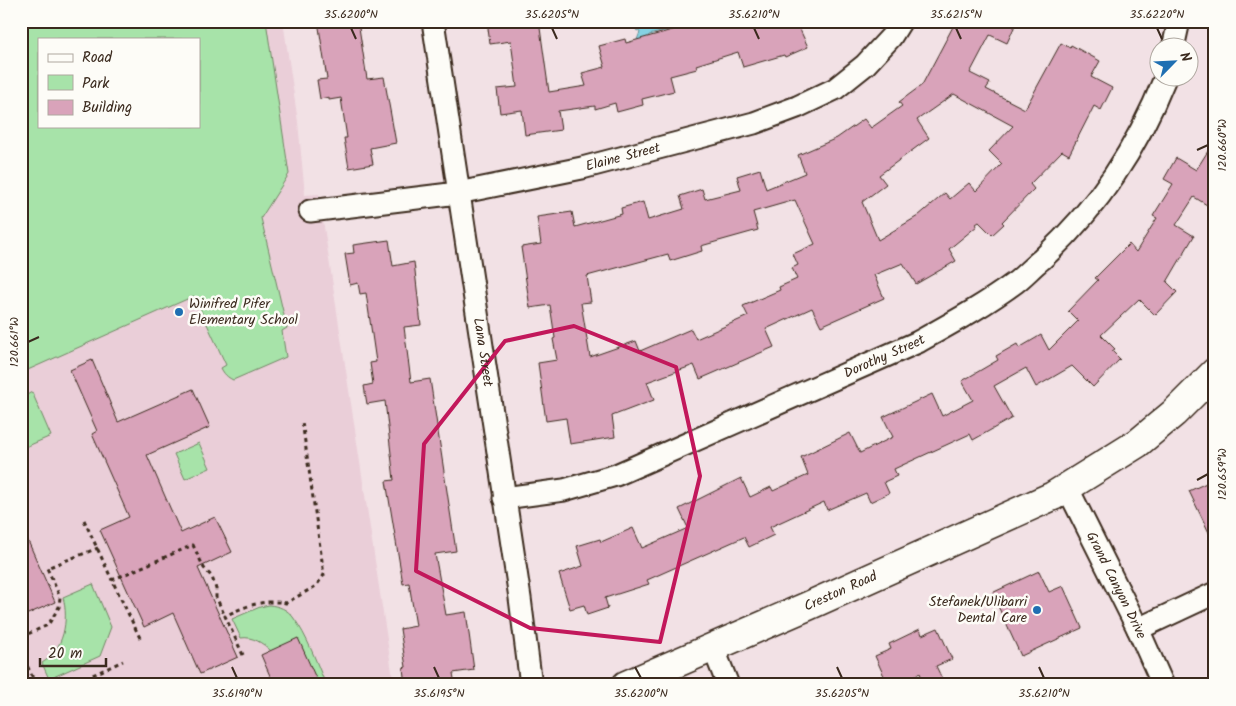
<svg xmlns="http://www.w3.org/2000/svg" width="1236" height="706" font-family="Kalam,sans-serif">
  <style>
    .built { fill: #eaced8; fill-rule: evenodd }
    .green { fill: #a7e3a9; stroke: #718664; fill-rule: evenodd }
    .water { fill: #85d2e3; stroke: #678f94 }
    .building { fill: #d9a3ba; stroke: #3b2a1e; fill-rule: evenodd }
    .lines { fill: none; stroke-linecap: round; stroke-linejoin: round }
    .minor-casing { stroke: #3b2a1e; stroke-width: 25 }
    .secondary-casing { stroke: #3b2a1e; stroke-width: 31 }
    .path { stroke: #3b2a1e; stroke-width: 3; stroke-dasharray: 4 4; stroke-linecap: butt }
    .minor { stroke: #fdfcf7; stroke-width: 21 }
    .secondary { stroke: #fdfcf7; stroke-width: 28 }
    .marked { fill: none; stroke: #c2185b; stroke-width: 4; stroke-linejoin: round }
    .ticks { fill: none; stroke: #3b2a1e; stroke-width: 2 }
    .poi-dot { fill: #1f6fb2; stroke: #fdfcf7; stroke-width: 2 }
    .labels { text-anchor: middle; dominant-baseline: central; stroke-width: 5; stroke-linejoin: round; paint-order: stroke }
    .street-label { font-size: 14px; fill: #3b2a1e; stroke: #fdfcf7 }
    .poi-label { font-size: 14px; fill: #3b2a1e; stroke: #fdfcf7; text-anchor: start }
    .neatline { fill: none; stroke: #3b2a1e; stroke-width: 2 }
    .ticks-label { font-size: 12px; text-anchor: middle; fill: #3b2a1e }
  </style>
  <rect width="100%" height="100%" fill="#f2e1e5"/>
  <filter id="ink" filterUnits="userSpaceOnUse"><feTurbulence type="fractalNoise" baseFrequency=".02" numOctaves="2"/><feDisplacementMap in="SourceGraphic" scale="10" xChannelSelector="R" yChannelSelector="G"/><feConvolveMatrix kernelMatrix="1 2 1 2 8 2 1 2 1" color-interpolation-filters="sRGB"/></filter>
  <g filter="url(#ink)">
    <path class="built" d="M21 21H283L298 122 305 195 319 194 394 685H21ZM39 39H199V126H39Z"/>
    <path class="green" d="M21 21H266L289 174 261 218 287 328 282 331 286 357 233 380C227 377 224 374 221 368L226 365 194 296 21 373ZM39 39H199V126H39Z
      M32 392 51 436 21 449V393L23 397Z
      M199 443 210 468 185 479 174 454Z
      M93 584 111 627 100 656 49 679 42 663C64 650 69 620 63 597Z
      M269 605C279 606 287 609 293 617 307 635 317 664 326 685H319L271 651C263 643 252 636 241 638L232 619 260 607Z"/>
    <path class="water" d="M640 21H669L672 29 649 35 645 44 637 40 640 32 636 30Z"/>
    <path class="building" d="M318 21H358L367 79 384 77 396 143 370 148 373 164 349 168 344 138H347L341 98 329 100V97L320 99 317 80 327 79Z
      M487 21H539L549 92 586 86 582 73 605 67 599 46 625 39 626 43 704 21H796L808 47 785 57 784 55 743 67 738 52 696 65 697 69 670 76 674 91 642 99 643 105 617 112 615 103 595 109V106L558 111 561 130 525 135 522 110 500 113 497 89 517 87 511 41 490 44Z
      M956 21H1017L1007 43 990 35 970 73 990 83 986 89 1025 109 1061 43 1070 48 1071 45 1100 61 1091 77 1112 88 1101 110 1094 106 1069 155 1062 151 1030 184 1034 189 1002 222 1004 224 992 235 979 222 976 224 977 226 949 249 956 261 916 284 903 263 874 275 884 298 821 326 812 308 766 329 774 347 700 379 694 365 647 382 654 400 612 416 615 437 570 444 566 418 546 421 538 363 557 360 553 339 555 338 550 305 530 308 521 247 541 244 537 217 572 212 575 227 622 214 621 208 643 202 648 220 684 209 680 196 702 189 705 199 741 190 737 176 760 169 766 189 805 173 798 155 837 138 864 119 871 128 902 106 899 102 922 85ZM954 94 1013 126 989 151 1002 164 976 191 969 183 950 199 945 193 918 216 878 240 862 202 886 184 879 175 929 138 917 120ZM795 200 815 244 793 254 798 265 792 268 797 279 779 287 780 290 743 306 748 316 696 339 691 329 640 351 636 341 590 357 581 303 591 302 587 276 668 254 670 261 702 251 701 246 758 230 753 212Z
      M1215 140V210L1194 197 1176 225 1194 236 1167 282 1177 292 1155 315 1139 299 1101 335 1115 349 1112 351 1120 359 1093 387 1072 366 1036 387 1026 368 994 386 1012 418 973 440 970 434 894 469 897 476 884 482 889 493 870 502 866 493 827 510 824 502 770 527 774 535 749 547 744 537 647 580 649 584 605 598 608 608 587 615 584 605 570 609 559 574 583 566 577 546 600 539 601 542 633 528 642 548 688 528 679 509 741 478 750 497 771 487 773 491 808 475 801 457 850 433 860 453 893 437 883 417 932 394 942 416 973 400 962 381 998 360 996 356 1017 344 1019 348 1041 335 1049 350 1078 321 1068 311 1098 280 1095 278 1129 244 1136 252 1157 218 1153 216 1173 184 1164 179 1176 158 1196 170Z
      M389 240 393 266 414 262 421 325 404 327 411 382 430 379 456 551 435 554 446 615 466 612 474 670 453 673 455 685H405L403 668 406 667 400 629 416 626 409 583 403 584 386 481 394 480 385 401 367 404 364 386 373 384 370 363 376 362 366 293 360 294 358 283 350 285 345 254 354 253 353 245Z
      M92 360 118 422 193 389 210 427 147 455 181 533 215 517 232 552 198 568 238 657 200 674 173 613 144 627 100 530 129 517 92 434 97 431 70 370Z
      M1215 479V545L1189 491Z
      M21 525 55 602 21 617Z
      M1039 571 1049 592 1063 586 1082 628 1021 656 992 593Z
      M938 628 952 659 936 666 945 685H925L920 673 896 685H888L875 656 891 649 889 644 920 629 922 635Z
      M298 638 319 685H274L261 655Z"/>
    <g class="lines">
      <g class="minor-casing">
        <g id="minor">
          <path id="s1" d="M433 21 520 598 531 685"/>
          <path d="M1173 48 1179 21"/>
          <path id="s2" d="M310 211 458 193 582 168 754 123 797 107 835 89 865 65 891 37 901 21"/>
          <path id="s3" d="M1067 487 1138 629 1163 685"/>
          <path id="s4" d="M504 498 564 490 616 475 918 342C952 323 985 305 1016 282 1025 275 1033 266 1042 259 1099 206 1136 150 1165 78"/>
          <path d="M1138 629 1215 593"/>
          <path d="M713 647 728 685"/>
        </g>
      </g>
      <g class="secondary-casing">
        <g id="secondary">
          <path id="s5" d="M626 685 808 606 1053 496 1138 443 1174 413 1215 372"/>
        </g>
      </g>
      <path class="path" d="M84 520 112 580
        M21 637 48 625 59 607 60 597 47 568 98 548
        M140 638 112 580 193 545 204 568 212 577 216 589V597L225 616
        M21 652 36 685
        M243 655 225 616C245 606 264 599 286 603L316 586 324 575 302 421
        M71 685 123 661"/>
      <use href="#minor" class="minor"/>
      <use href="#secondary" class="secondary"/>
    </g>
  </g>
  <path class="marked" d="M574 326 676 367 700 476 660 642 530 628 416 571 424 444 505 341Z"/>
  <path class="ticks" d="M351 28 356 39M552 28 557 39M754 28 759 39M956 28 961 39M1157 28 1162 39M1197 150 1208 145M28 342 39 337M1197 480 1208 474M232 667 237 678M434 667 439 678M635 667 641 678M837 667 842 678M1039 667 1044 678"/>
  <g class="poi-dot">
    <circle cx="179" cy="312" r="5"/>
    <circle cx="1037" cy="610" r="5"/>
  </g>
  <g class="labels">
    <g class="street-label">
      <text stroke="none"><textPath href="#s2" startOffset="318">Elaine Street</textPath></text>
      <text stroke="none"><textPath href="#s1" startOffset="335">Lana Street</textPath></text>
      <text stroke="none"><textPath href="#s4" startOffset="408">Dorothy Street</textPath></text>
      <text stroke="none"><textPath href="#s3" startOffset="110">Grand Canyon Drive</textPath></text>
      <text stroke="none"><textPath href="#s5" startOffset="234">Creston Road</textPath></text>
    </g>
    <g class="poi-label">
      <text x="189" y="304">Winifred Pifer<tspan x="189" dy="16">Elementary School</tspan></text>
      <text x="1027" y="602" text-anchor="end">Stefanek/Ulibarri<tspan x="1027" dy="16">Dental Care</tspan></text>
    </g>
  </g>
  <rect width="1236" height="706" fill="none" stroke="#fdfcf7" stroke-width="55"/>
  <rect x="38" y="38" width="162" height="90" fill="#fdfcf7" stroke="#afa8a0"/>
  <rect x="48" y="54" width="25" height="8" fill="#fdfcf7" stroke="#afa8a0"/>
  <text x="82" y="62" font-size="15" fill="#3b2a1e">Road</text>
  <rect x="48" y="75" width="25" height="15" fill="#a7e3a9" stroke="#afa8a0"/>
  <text x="82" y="88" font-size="15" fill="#3b2a1e">Park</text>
  <rect x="48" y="100" width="25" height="15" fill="#d9a3ba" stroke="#afa8a0"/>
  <text x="82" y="112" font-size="15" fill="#3b2a1e">Building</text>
  <g transform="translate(1174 62) rotate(66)"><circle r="24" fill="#fdfcf7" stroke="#afa8a0"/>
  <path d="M0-4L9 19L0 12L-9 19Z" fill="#1f6fb2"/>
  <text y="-8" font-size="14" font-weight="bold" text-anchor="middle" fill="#3b2a1e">N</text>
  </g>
  <path d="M40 658v8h66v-8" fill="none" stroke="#3b2a1e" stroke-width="2.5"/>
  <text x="48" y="658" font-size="15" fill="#3b2a1e" stroke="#fdfcf7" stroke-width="4" paint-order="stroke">20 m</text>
  <rect x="28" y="28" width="1180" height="650" class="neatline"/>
  <g class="ticks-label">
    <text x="351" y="18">35.6200°N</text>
    <text x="552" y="18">35.6205°N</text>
    <text x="754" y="18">35.6210°N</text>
    <text x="956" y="18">35.6215°N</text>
    <text x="1157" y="18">35.6220°N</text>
    <text transform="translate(1222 145) rotate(-90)" y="4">120.660°W</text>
    <text transform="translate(14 342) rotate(-90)" y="4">120.661°W</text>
    <text transform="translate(1222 474) rotate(-90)" y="4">120.659°W</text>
    <text x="237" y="697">35.6190°N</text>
    <text x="439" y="697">35.6195°N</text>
    <text x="641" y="697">35.6200°N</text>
    <text x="842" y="697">35.6205°N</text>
    <text x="1044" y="697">35.6210°N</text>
  </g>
</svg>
